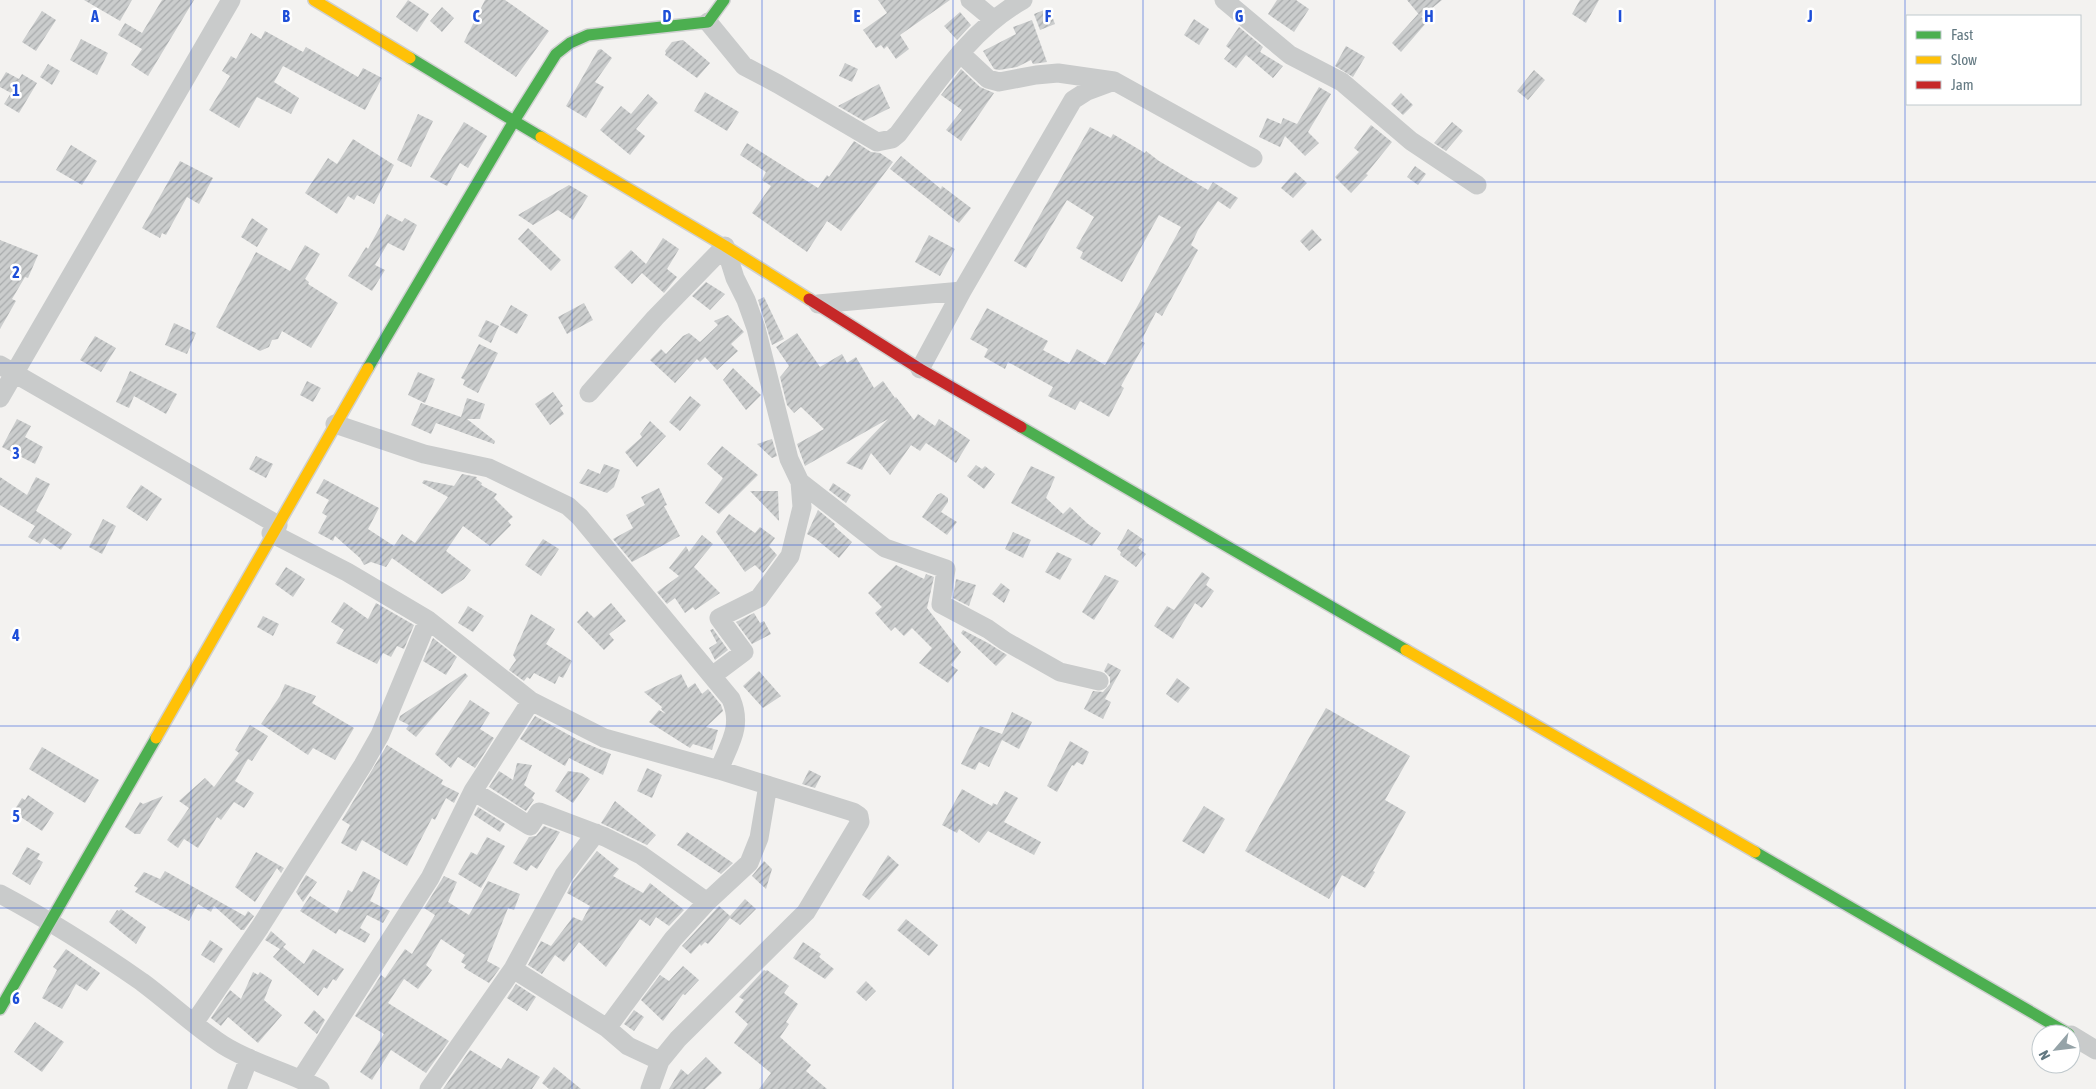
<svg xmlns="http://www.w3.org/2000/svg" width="2096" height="1089" font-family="'Asap Condensed',sans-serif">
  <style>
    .building { fill: url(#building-hatch) }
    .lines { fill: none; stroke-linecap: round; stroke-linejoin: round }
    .fast-casing { stroke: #cfd0d0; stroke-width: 14 }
    .slow-casing { stroke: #cfd0d0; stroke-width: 14 }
    .jam-casing { stroke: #cfd0d0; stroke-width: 14 }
    .street { stroke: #c9cbcb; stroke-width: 19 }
    .fast { stroke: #4caf50; stroke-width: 11 }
    .slow { stroke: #ffc107; stroke-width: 11 }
    .jam { stroke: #c62828; stroke-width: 11 }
    .grid { fill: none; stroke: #1d4ed8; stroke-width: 1; stroke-opacity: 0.55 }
    .grid-label { font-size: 16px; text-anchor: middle; font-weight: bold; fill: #1d4ed8; stroke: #fff; stroke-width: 5; stroke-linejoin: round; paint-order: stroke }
  </style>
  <defs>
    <pattern id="building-hatch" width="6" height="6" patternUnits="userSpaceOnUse" patternTransform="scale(1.25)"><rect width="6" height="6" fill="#cbcdcd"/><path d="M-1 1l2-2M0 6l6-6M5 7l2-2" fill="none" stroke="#a8abac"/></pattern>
  </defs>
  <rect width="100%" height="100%" fill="#f3f2f0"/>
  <path class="building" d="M84 0H132L120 21Z
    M162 0H194L148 76 131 65 142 49 118 35 125 23 142 33Z
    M408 0 429 14 417 32 396 17Z
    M485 0H505L549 31 516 77 464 42Z
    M878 0H950L900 35 909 49 896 59 887 46 884 49 881 45 876 48 863 30 887 13Z
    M1277 0H1296L1309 9 1294 32 1268 14Z
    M1407 0H1442L1421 17Z
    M1580 0H1599L1586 23 1572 14Z
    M442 7 454 18 442 32 430 21Z
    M1049 8 1055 24 1040 30 1034 14Z
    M42 11 56 20 36 51 22 42Z
    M960 12 971 25 957 40 944 26Z
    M1418 14 1427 22 1401 52 1392 43Z
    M1194 19 1209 29 1199 45 1184 35Z
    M1032 20 1047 62 1033 64 1031 60 1017 67 999 70 994 69 983 51 1016 34 1013 27Z
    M1239 27 1263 47 1260 52 1283 66 1273 78 1246 55 1236 68 1224 59 1231 50 1226 46Z
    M265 31 303 52 306 47 358 77 363 68 382 78 365 110 283 66 274 82 299 98 291 114 257 97 239 128 209 110 230 76 222 71 231 56 236 59 251 33 261 39Z
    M81 39 108 53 97 75 70 60Z
    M683 40 710 63 697 78 665 55 666 53 665 51 672 42Z
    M1346 46 1365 57 1353 77 1335 66Z
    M601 49 612 58 595 82 604 87 586 118 566 106 598 50Z
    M845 63 858 69 852 82 839 76Z
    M48 64 60 71 52 85 40 77Z
    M961 69 980 87 994 93 961 141 946 130 962 110 941 95Z
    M1534 70 1545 80 1528 100 1517 91Z
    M6 72 19 79 22 74 37 83 19 113 4 104 11 93 0 87V82Z
    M879 84 890 108 864 121 838 106Z
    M1319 87 1331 94 1308 132 1319 143 1305 156 1285 136 1280 147 1259 137 1267 118 1281 124 1283 118 1297 124Z
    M705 92 739 112 727 131 694 111Z
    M1401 93 1413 105 1403 115 1391 104Z
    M648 94 658 103 636 129 645 136 630 155 600 130 621 106 631 114Z
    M418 114 433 121 411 167 397 160Z
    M464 122 487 136 468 168 460 163 447 186 430 177Z
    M1452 122 1463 131 1446 151 1434 143Z
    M1371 125 1392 142 1366 174 1368 175 1351 193 1335 177 1359 152 1354 148Z
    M1090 127 1111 138 1113 134 1145 153 1146 151 1159 161 1208 190 1213 182 1238 198 1230 209 1218 201 1198 230 1191 245 1198 250 1162 316 1156 312 1141 341 1145 343 1121 386 1124 388 1109 417 1080 401 1075 410 1048 396 1053 387 1008 362 1005 369 984 357 988 349 970 339 987 308 1048 341 1043 350 1069 364 1077 349 1105 365 1181 227 1159 215 1122 282 1080 258 1083 252 1076 248 1094 217 1067 200 1026 268 1014 261Z
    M353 139 394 165 374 204 357 195 354 200 348 196 337 214 305 193 328 158 337 164Z
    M854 141 871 152 880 153 893 162 841 231 827 221 807 252 752 213 771 186 762 180 766 172 740 155 747 143 818 188 827 175 829 177Z
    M71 145 97 161 82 185 56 170Z
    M901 156 941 189 942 186 971 208 959 223 890 169Z
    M180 161 213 178 199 204 187 197 166 235 162 233 160 238 142 228Z
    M1415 166 1426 174 1418 185 1407 177Z
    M1295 172 1307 183 1293 198 1281 188Z
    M569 185 588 196 573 220 558 210 533 225 518 215Z
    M387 214 402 222 405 218 417 225 404 251 388 243 375 265 385 270 372 291 348 276 366 247 368 249Z
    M252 218 268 229 257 247 241 237Z
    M528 228 561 260 551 271 518 239Z
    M1312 229 1322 240 1309 251 1300 241Z
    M929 235 955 249 940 276 915 262Z
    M663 238 679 249 667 269 677 277 664 293 642 273 632 284 614 267 631 250 646 264Z
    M0 240 38 255 28 278 25 277 12 299 16 301 0 329Z
    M305 245 320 254 305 279 309 282 308 284 338 303 311 348 282 331 278 339 272 340 269 347 260 351 216 327 256 252 290 271Z
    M706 282 725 294 710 310 692 296Z
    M764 297 784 339 772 345 758 300Z
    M584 303 593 320 567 334 558 317Z
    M511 305 528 315 517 334 500 325Z
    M728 315 744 332 731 344 738 351 717 370 705 357 700 362 697 359 675 383 650 360 661 349 666 354 683 336 689 333 700 342 718 325 714 321Z
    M486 320 499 326 491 343 478 336Z
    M174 323 196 333 187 354 165 345Z
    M797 333 820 367 842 354 847 363 856 357 874 388 883 381 895 398 896 397 914 420 918 414 935 426 939 419 970 440 956 463 926 443 920 451 911 445 890 475 871 453 862 470 846 463 888 419 805 466 797 444 824 429 801 407 794 413 787 405 780 377 789 366 776 347Z
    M95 336 116 348 101 372 80 360Z
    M479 344 498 353 478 393 463 385 465 380 461 378Z
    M733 368 761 395 746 410 723 380Z
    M130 371 177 394 166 414 134 396 129 408 116 402Z
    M418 372 435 379 425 403 408 395Z
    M307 381 321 388 313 402 300 395Z
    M553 392 563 406 560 408 564 414 550 425 535 404Z
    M690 396 701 405 680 431 669 422Z
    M467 398 485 404 480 419H467L495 441 494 444 436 423 431 434 411 425 421 403 461 417Z
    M17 419 31 426 25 437 43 447 35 464 2 447Z
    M650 421 666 436 637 467 625 452 642 437 640 434Z
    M772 439 777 456 772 458 757 444Z
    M722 446 758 475 719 514 705 503 723 478 707 464Z
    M256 456 273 464 266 478 249 469Z
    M604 464 620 470 614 487 607 493 579 483 588 469 600 474Z
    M976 465 982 469 985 466 995 474 984 489 967 476Z
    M1031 466 1055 477 1046 498 1063 514 1070 507 1088 524 1101 533 1092 546 1011 503Z
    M462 474 477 477 476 479 482 483 481 485 497 494 494 498 513 517 508 521 511 525 490 546 463 526 446 551 471 570 464 579 442 594 392 558 386 567 371 562 364 565 360 558 335 536 333 541 318 533 327 516 322 513 329 500 316 493 324 479 379 508 368 529 394 546 402 534 415 543 448 497 422 483 424 480 454 486Z
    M0 477 27 495 36 477 50 484 36 511 72 534 61 550 44 538 40 544 28 537 35 526 0 505Z
    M833 483 851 495 846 503 829 490Z
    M141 485 162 499 147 521 126 507Z
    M659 488 667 505 664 506 680 536 632 562 613 539 633 528 626 515 645 505 641 497Z
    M750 491H778L779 521Z
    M941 493 948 498V502L941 512 957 522 947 535 922 517 937 495Z
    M818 510 835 524 834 526 852 542 839 558 816 539 807 534Z
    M729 514 755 533 760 527 775 538 769 546 777 555 763 573 755 565 745 572 716 532Z
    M103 519 116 526 102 554 89 547Z
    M1128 529 1144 540 1138 548 1146 554 1136 567 1120 555 1121 552 1117 549Z
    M1013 532 1031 540 1023 558 1005 549Z
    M702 535 713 544 694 567 720 593 695 610 693 607 685 613 675 598 667 604 657 592 679 576 669 568 686 546 689 552Z
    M543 539 559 549 541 576 525 565Z
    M1057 552 1072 559 1060 580 1045 572Z
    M896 565 924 579 926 574 934 577 927 608 961 652 951 665 958 670 948 683 919 663 932 648 912 628 904 636 895 627 891 631 875 613 882 607 868 593Z
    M286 567 305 579 293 597 275 584Z
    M1202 572 1210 578 1206 585 1214 591 1202 608 1195 603 1173 639 1154 626 1167 606 1174 610Z
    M1105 575 1119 581 1094 620 1082 612Z
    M956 579 976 585 969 606 953 598Z
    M1001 583 1010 590 1004 603 992 594Z
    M344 602 368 619 376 603 414 625 404 649 397 646 391 657 383 653 377 664 336 643 344 630 331 622Z
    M611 603 626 621 609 634 614 640 604 650 577 622 587 611 594 618Z
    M468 606 484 616 473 632 458 623Z
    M754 613 760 623 764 621 771 634 752 644 736 622Z
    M531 614 555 629 546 644 572 661 563 678 559 676 555 684 534 673 530 679 527 677 524 681 509 670 516 660 513 655Z
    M263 616 279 624 273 636 257 627Z
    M713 629 728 650 715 660 709 648 717 643 710 630Z
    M963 630 988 643 1007 655 996 666 961 633Z
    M433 638 457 657 446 675 423 661Z
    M1108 663 1121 670 1105 699 1111 702 1103 719 1084 709 1093 691 1103 692 1110 684V677L1104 671Z
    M759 671 781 696 763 708 743 686Z
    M465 673 468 676 416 737 406 729 409 725 399 720 400 716Z
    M681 674 688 688 695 683 702 694 708 689 721 705 723 711 706 727 718 730 712 750 693 744 690 748 649 722 659 710 666 714 661 709 662 707 644 692Z
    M1177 678 1190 688 1178 703 1166 694Z
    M285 684 316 696 312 703 354 728 335 760 313 748 308 755 261 724 280 696Z
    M470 700 490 713 480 729 494 738 475 768 458 757 451 768 435 754Z
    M1326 708 1410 756 1385 800 1406 812 1373 871 1375 872 1365 888 1342 875 1329 899 1245 851Z
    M1012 712 1032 722 1019 749 1002 740 989 767 979 762 975 770 961 764 980 726 1002 734Z
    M535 716 578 740 611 754 603 775 569 758 565 766 520 739Z
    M250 725 268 736 252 761 248 759 235 781 254 793 244 808 234 802 221 820 217 817 198 848 184 839 178 848 167 840 189 808 179 801 205 778 214 787 239 753 235 750Z
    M1070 741 1089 752 1083 765 1077 762 1074 766 1072 765 1057 792 1047 786Z
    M387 745 443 780 441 784 459 793 454 803 446 798 435 820 432 818 407 866 362 840 356 851 341 843 350 825 342 820Z
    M42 747 99 780 85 803 29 769Z
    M517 763 532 765 524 785 535 793 532 798 534 800 526 811 489 787 499 771 513 780Z
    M647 768 662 775 652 798 637 791Z
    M809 770 821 776 815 788 802 784Z
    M568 771 582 773 590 779 573 803 555 791Z
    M962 789 992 806 993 803 997 805 1005 791 1018 798 1004 822 1041 842 1034 855 988 831 979 843 959 829 957 833 942 825Z
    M28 795 54 813 42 831 13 812 22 798 25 800Z
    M163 796 140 834H135L125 827 140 802 143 804Z
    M615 801 656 835 647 845 601 823Z
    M1204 806 1225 819 1204 854 1182 841Z
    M478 807 505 824 500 832 474 815Z
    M544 826 560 832 537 869 531 865 527 871 513 863 529 837 536 836Z
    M687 832 733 863 721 874 677 845Z
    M487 837 505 846 481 888 458 874 471 852 477 855Z
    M27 847 40 854 37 859 43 862 30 885 12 874Z
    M597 851 619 869 613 876 643 893 650 883 684 910 669 926 656 917 650 926 640 919 606 967 579 942 564 962 555 955 542 974 528 965 541 941 551 946 573 917 582 921 590 906 567 893 573 881Z
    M256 852 284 868 281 873 277 868 255 902 235 887Z
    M888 855 899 865 869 900 862 895Z
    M764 861 772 869 766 889 752 876Z
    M165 871 245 916 248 911 254 916 244 930H241L214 906 211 912 198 904 189 921 135 892 138 888 134 886 144 872 160 879Z
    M363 871 380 880 370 901 390 911 383 923 367 915 360 928 370 934 365 943 339 929 336 934 300 911 310 896 337 913 348 890 352 892Z
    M306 875 317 882 303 902 296 892Z
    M444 876 457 882 448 902 469 915 488 881 520 894 514 910 508 908 487 961 500 968 489 983 464 968 466 965 461 962 465 955 441 939 426 965 432 970 418 989 404 979 388 1003 449 1041 426 1073 391 1050 372 1080 360 1072 384 1034 355 1016 381 975 385 978 405 949 412 954 435 915 424 908Z
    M745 899 756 909 740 925 730 918 708 944 705 942 701 946 700 944 691 954 682 946 719 906 730 916Z
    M121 909 146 927 136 944 109 922 117 910 119 911Z
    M906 919 938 945 929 956 897 930Z
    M271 931 286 944 283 947 304 964 313 949 344 969 336 981 333 979 327 989 324 987 318 996 273 957 280 949 265 940Z
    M210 940 223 949 214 963 201 955Z
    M803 942 821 954 819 957 834 969 825 979 793 958Z
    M66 949 100 973 87 991 76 984 62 1009 42 998 57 970 53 967Z
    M683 966 699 980 685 995 683 994 663 1021 641 1000 660 975 669 981Z
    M764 970 766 971 767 970 789 986 784 993 798 1004 786 1022 789 1024 780 1037 811 1065 806 1071 827 1089H759L771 1073 734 1043 748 1024 735 1012 744 1000 739 997Z
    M253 972 258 975 260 972 272 980 264 1000 282 1015 258 1043 228 1017 221 1026 211 1018 230 990 241 999Z
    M866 981 876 991 866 1001 856 992Z
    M516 984 536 997 527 1011 507 998Z
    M314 1010 325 1020 317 1034 304 1023Z
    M634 1010 644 1017 634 1031 624 1024Z
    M35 1022 64 1042 42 1072 14 1052Z
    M470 1050 501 1069 508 1058 540 1077 532 1089H443Z
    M706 1057 722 1073 705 1089H669L681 1069 688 1075Z
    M554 1067 581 1089H549L542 1083Z"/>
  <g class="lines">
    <g class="fast-casing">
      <path id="fast" d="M541 137 514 121 556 54 570 43 588 35 708 22 724 0
        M368 368 514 121 410 58
        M1021 427 1406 650
        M1755 852 2069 1034
        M0 1009 156 738"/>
    </g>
    <g class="slow-casing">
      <path id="slow" d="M314 0 410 58
        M541 137 725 246 809 299
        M1406 650 1755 852
        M156 738 368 368"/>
    </g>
    <g class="jam-casing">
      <path id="jam" d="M809 299 920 369 1021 427"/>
    </g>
    <path class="street" d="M970 0 993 19
      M1224 0 1290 55 1342 82 1411 141 1477 185
      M708 22 744 66 778 84 877 142 892 139 898 134C935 86 969 30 1023 0
      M960 53 988 79 999 82 1036 75 1058 73 1114 81 1253 158
      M818 304 962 291
      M0 365 278 525
      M920 369 962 291 1073 100 1087 91 1114 81
      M589 393 655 318 725 246 735 278 746 300 756 328 789 459 800 482 802 507 790 556 759 598 719 618 744 652 712 676
      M0 398 231 0
      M335 424 424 454 489 468 568 506 580 517 731 699C743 727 729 744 719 770
      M800 482 885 548 946 569 941 604 988 629 1005 641 1060 672 1099 681
      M271 533 347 572 428 620 531 701 604 738 719 770 853 812 859 816 860 822 806 912 678 1039 660 1061 650 1089
      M473 791 530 826 539 812 605 837 641 855 707 902
      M0 894C49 920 96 950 142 982 169 1002 194 1026 223 1045 253 1064 289 1072 320 1089
      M513 969 607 1028 628 1046 660 1061
      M194 1023 260 927 363 765 380 735 428 620
      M607 1028 673 939 707 902 749 863 759 838 768 785
      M2071 1035 2096 1050
      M301 1079 430 878 473 791 531 701
      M237 1089 249 1058
      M429 1089 513 969 564 875 596 833"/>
    <use href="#fast" class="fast"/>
    <use href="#slow" class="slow"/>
    <use href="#jam" class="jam"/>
  </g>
  <path class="grid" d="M191 0V1089M381 0V1089M572 0V1089M762 0V1089M953 0V1089M1143 0V1089M1334 0V1089M1524 0V1089M1715 0V1089M1905 0V1089M0 182H2096M0 363H2096M0 545H2096M0 726H2096M0 908H2096"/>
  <g class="grid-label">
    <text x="95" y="22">A</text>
    <text x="286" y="22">B</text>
    <text x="476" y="22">C</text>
    <text x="667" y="22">D</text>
    <text x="857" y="22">E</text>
    <text x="1048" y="22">F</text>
    <text x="1239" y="22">G</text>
    <text x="1429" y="22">H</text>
    <text x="1620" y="22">I</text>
    <text x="1810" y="22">J</text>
    <text x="16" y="96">1</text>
    <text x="16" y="278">2</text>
    <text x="16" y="459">3</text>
    <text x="16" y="641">4</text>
    <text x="16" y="822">5</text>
    <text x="16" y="1004">6</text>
  </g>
  <rect x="1906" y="15" width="175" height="90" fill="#ffffff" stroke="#c0c9cd"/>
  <rect x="1916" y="31" width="25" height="8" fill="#4caf50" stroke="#c0c9cd"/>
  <text x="1951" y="40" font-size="15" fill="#627881">Fast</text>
  <rect x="1916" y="56" width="25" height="8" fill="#ffc107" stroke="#c0c9cd"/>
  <text x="1951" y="65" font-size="15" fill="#627881">Slow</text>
  <rect x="1916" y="81" width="25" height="8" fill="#c62828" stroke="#c0c9cd"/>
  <text x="1951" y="90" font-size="15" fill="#627881">Jam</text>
  <g transform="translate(2056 1049) rotate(242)"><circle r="24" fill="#ffffff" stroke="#c0c9cd"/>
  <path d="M0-4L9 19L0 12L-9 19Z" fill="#95a3a8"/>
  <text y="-8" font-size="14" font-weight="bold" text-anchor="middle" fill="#627881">N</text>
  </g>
</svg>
